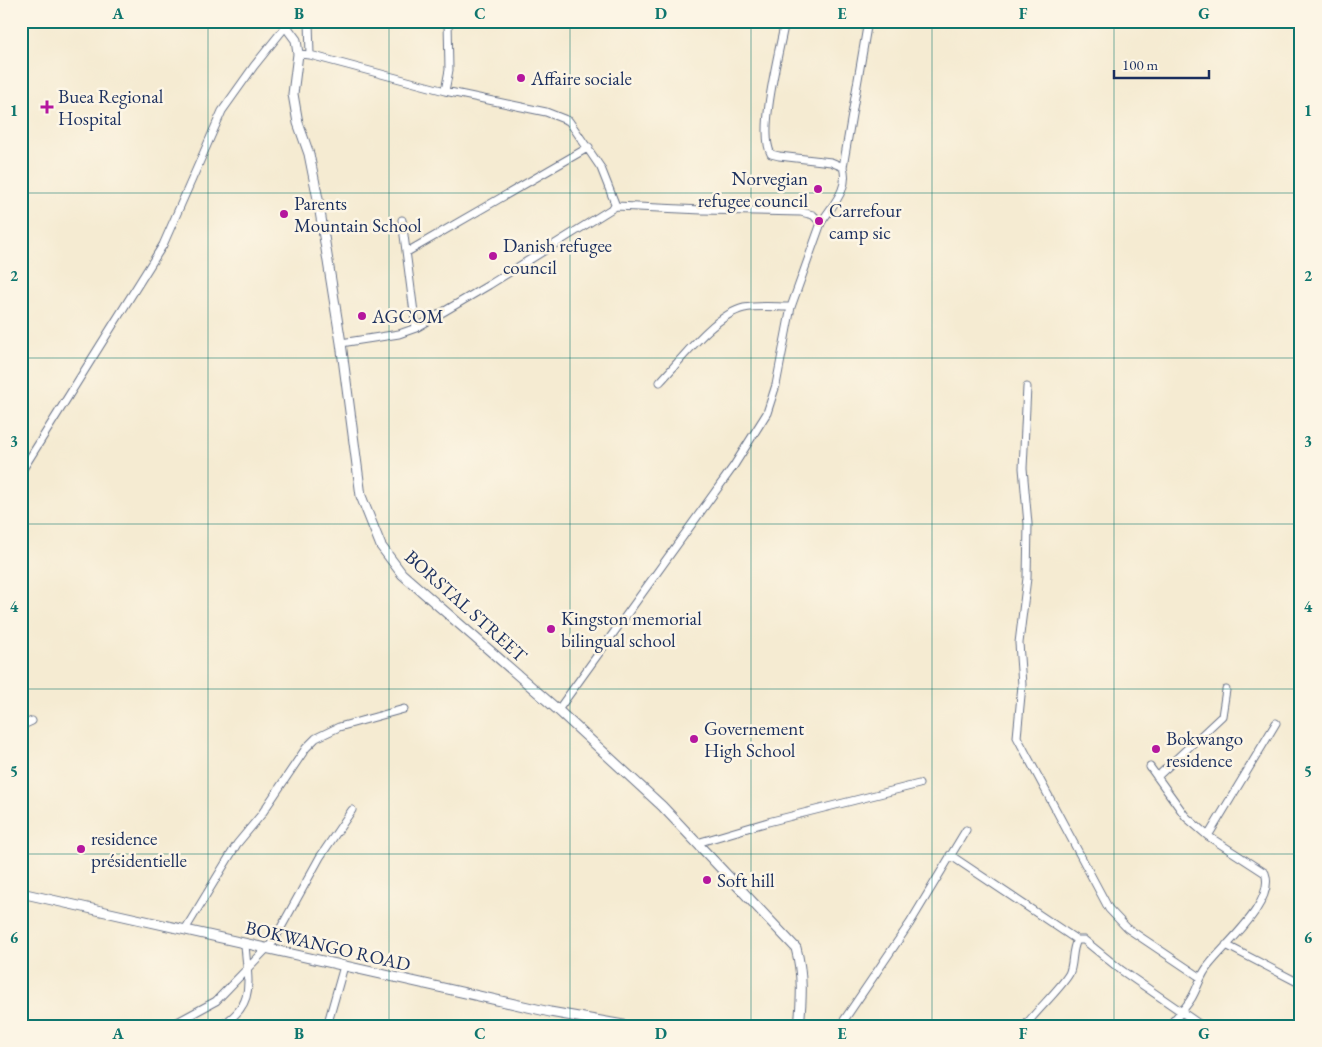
<svg xmlns="http://www.w3.org/2000/svg" width="1322" height="1047" font-family="'EB Garamond',serif">
  <style>
    .lines { fill: none; stroke-linecap: round; stroke-linejoin: round }
    .minor-casing { stroke: #677187; stroke-width: 9 }
    .tertiary-casing { stroke: #677187; stroke-width: 11 }
    .minor { stroke: #fff; stroke-width: 7 }
    .tertiary { stroke: #fff; stroke-width: 9 }
    .grid { fill: none; stroke: #0f766e; stroke-width: 1; stroke-opacity: 0.55 }
    .poi-dot { fill: #b5179e; stroke: #fcf5e5; stroke-width: 2 }
    .labels { text-anchor: middle; dominant-baseline: central; stroke-width: 5; stroke-linejoin: round; paint-order: stroke }
    .poi-label { font-size: 19px; fill: #1b2f5e; stroke: #fcf5e5; text-anchor: start }
    .street-label { font-size: 19px; fill: #1b2f5e; stroke: #fcf5e5 }
    .neatline { fill: none; stroke: #0f766e; stroke-width: 2 }
    .grid-label { font-size: 16px; text-anchor: middle; font-weight: bold; fill: #0f766e }
  </style>
  <rect width="100%" height="100%" fill="#fcf5e5"/>
  <filter id="ink" filterUnits="userSpaceOnUse"><feTurbulence type="fractalNoise" baseFrequency=".02" numOctaves="2"/><feDisplacementMap in="SourceGraphic" scale="10" xChannelSelector="R" yChannelSelector="G"/><feConvolveMatrix kernelMatrix="1 2 1 2 8 2 1 2 1" color-interpolation-filters="sRGB"/></filter>
  <filter id="wash" filterUnits="userSpaceOnUse"><feTurbulence type="fractalNoise" baseFrequency=".0096" numOctaves="4" result="noise"/><feDisplacementMap in="SourceGraphic" scale="20" xChannelSelector="R" yChannelSelector="G"/><feGaussianBlur stdDeviation="1.12" result="paint"/><feColorMatrix in="noise" values="0 0 0 0 0 0 0 0 0 0 0 0 0 0 0 0 0 1.4 0 .05"/><feComposite in="paint" operator="in"/></filter>
  <g filter="url(#wash)">
    <rect width="100%" height="100%" fill="#f5ebd2"/>
  </g>
  <g filter="url(#ink)">
    <g class="lines">
      <g class="minor-casing">
        <path id="minor" d="M309 21 310 55
          M785 21C780 49 758 131 771 154L779 156 831 162 843 167
          M298 54 310 55 445 91 546 112 569 121 601 168 616 206
          M445 91 449 70 448 21
          M402 220 416 328
          M821 223C832 205 850 189 843 167L868 21
          M407 252 589 147
          M341 343 399 334 416 328 489 285 616 206 702 210 801 212 813 215 821 223 791 307 776 385 767 413 733 467 558 710
          M660 382C681 360 714 315 744 308 758 305 777 307 791 307
          M1027 387 1023 468 1028 524 1027 578 1019 643 1022 685 1017 737 1109 909 1127 928 1200 977
          M21 472 163 245 222 111 254 66 286 26
          M21 726 32 721
          M1150 767 1186 817 1208 836 1265 873C1276 902 1225 944 1209 965 1200 975 1198 988 1191 999 1185 1009 1176 1017 1169 1026
          M1157 777 1222 716 1226 690
          M1208 836 1276 723
          M697 843 768 822 919 784
          M950 855 1077 940H1084L1121 970 1202 1026
          M186 928 237 844 261 815 306 748 316 738 339 727 404 709
          M1226 945 1301 984
          M170 1026 216 1001 273 942 320 857 352 810
          M220 1026C258 1004 247 980 245 944
          M327 1026 344 966
          M840 1026 910 923 966 830
          M1025 1026C1036 1011 1061 988 1069 974 1074 964 1071 951 1077 940"/>
      </g>
      <g class="tertiary-casing">
        <path id="tertiary" d="M282 21 296 40 298 54 293 94 298 123 309 154 318 199 341 343 361 496 381 546 402 574 558 710 662 806 796 948C803 974 802 998 799 1026
          M21 893 550 1012 629 1026"/>
      </g>
      <use href="#minor" class="minor"/>
      <use href="#tertiary" class="tertiary"/>
    </g>
  </g>
  <path class="grid" d="M208 21V1026M389 21V1026M570 21V1026M751 21V1026M932 21V1026M1114 21V1026M21 193H1301M21 358H1301M21 524H1301M21 689H1301M21 854H1301"/>
  <g class="poi-dot">
    <circle cx="521" cy="78" r="5"/>
    <path d="M44.5 99.5h5v5h5v5h-5v5h-5v-5h-5v-5h5z"/>
    <circle cx="818" cy="189" r="5"/>
    <circle cx="284" cy="214" r="5"/>
    <circle cx="819" cy="221" r="5"/>
    <circle cx="493" cy="256" r="5"/>
    <circle cx="362" cy="316" r="5"/>
    <circle cx="551" cy="629" r="5"/>
    <circle cx="694" cy="739" r="5"/>
    <circle cx="1156" cy="749" r="5"/>
    <circle cx="81" cy="849" r="5"/>
    <circle cx="707" cy="880" r="5"/>
  </g>
  <g class="labels">
    <g class="poi-label">
      <text x="531" y="78">Affaire sociale</text>
      <text x="58" y="96">Buea Regional<tspan x="58" dy="22">Hospital</tspan></text>
      <text x="808" y="178" text-anchor="end">Norvegian<tspan x="808" dy="22">refugee council</tspan></text>
      <text x="294" y="203">Parents<tspan x="294" dy="22">Mountain School</tspan></text>
      <text x="829" y="210">Carrefour<tspan x="829" dy="22">camp sic</tspan></text>
      <text x="503" y="245">Danish refugee<tspan x="503" dy="22">council</tspan></text>
      <text x="372" y="316">AGCOM</text>
      <text x="561" y="618">Kingston memorial<tspan x="561" dy="22">bilingual school</tspan></text>
      <text x="704" y="728">Governement<tspan x="704" dy="22">High School</tspan></text>
      <text x="1166" y="738">Bokwango<tspan x="1166" dy="22">residence</tspan></text>
      <text x="91" y="838">residence<tspan x="91" dy="22">présidentielle</tspan></text>
      <text x="717" y="880">Soft hill</text>
    </g>
    <g class="street-label">
      <text transform="translate(466 606) rotate(42)">BORSTAL STREET</text>
      <text transform="translate(328 946) rotate(13)">BOKWANGO ROAD</text>
    </g>
  </g>
  <rect width="1322" height="1047" fill="none" stroke="#fcf5e5" stroke-width="55"/>
  <path d="M1114 70v8h95v-8" fill="none" stroke="#1b2f5e" stroke-width="2.5"/>
  <text x="1122" y="70" font-size="15" fill="#1b2f5e" stroke="#fcf5e5" stroke-width="4" paint-order="stroke">100 m</text>
  <rect x="28" y="28" width="1266" height="992" class="neatline"/>
  <g class="grid-label">
    <text x="118" y="19">A</text>
    <text x="299" y="19">B</text>
    <text x="480" y="19">C</text>
    <text x="661" y="19">D</text>
    <text x="842" y="19">E</text>
    <text x="1023" y="19">F</text>
    <text x="1204" y="19">G</text>
    <text x="14" y="116">1</text>
    <text x="1308" y="116">1</text>
    <text x="14" y="281">2</text>
    <text x="1308" y="281">2</text>
    <text x="14" y="447">3</text>
    <text x="1308" y="447">3</text>
    <text x="14" y="612">4</text>
    <text x="1308" y="612">4</text>
    <text x="14" y="777">5</text>
    <text x="1308" y="777">5</text>
    <text x="14" y="943">6</text>
    <text x="1308" y="943">6</text>
    <text x="118" y="1039">A</text>
    <text x="299" y="1039">B</text>
    <text x="480" y="1039">C</text>
    <text x="661" y="1039">D</text>
    <text x="842" y="1039">E</text>
    <text x="1023" y="1039">F</text>
    <text x="1204" y="1039">G</text>
  </g>
</svg>
